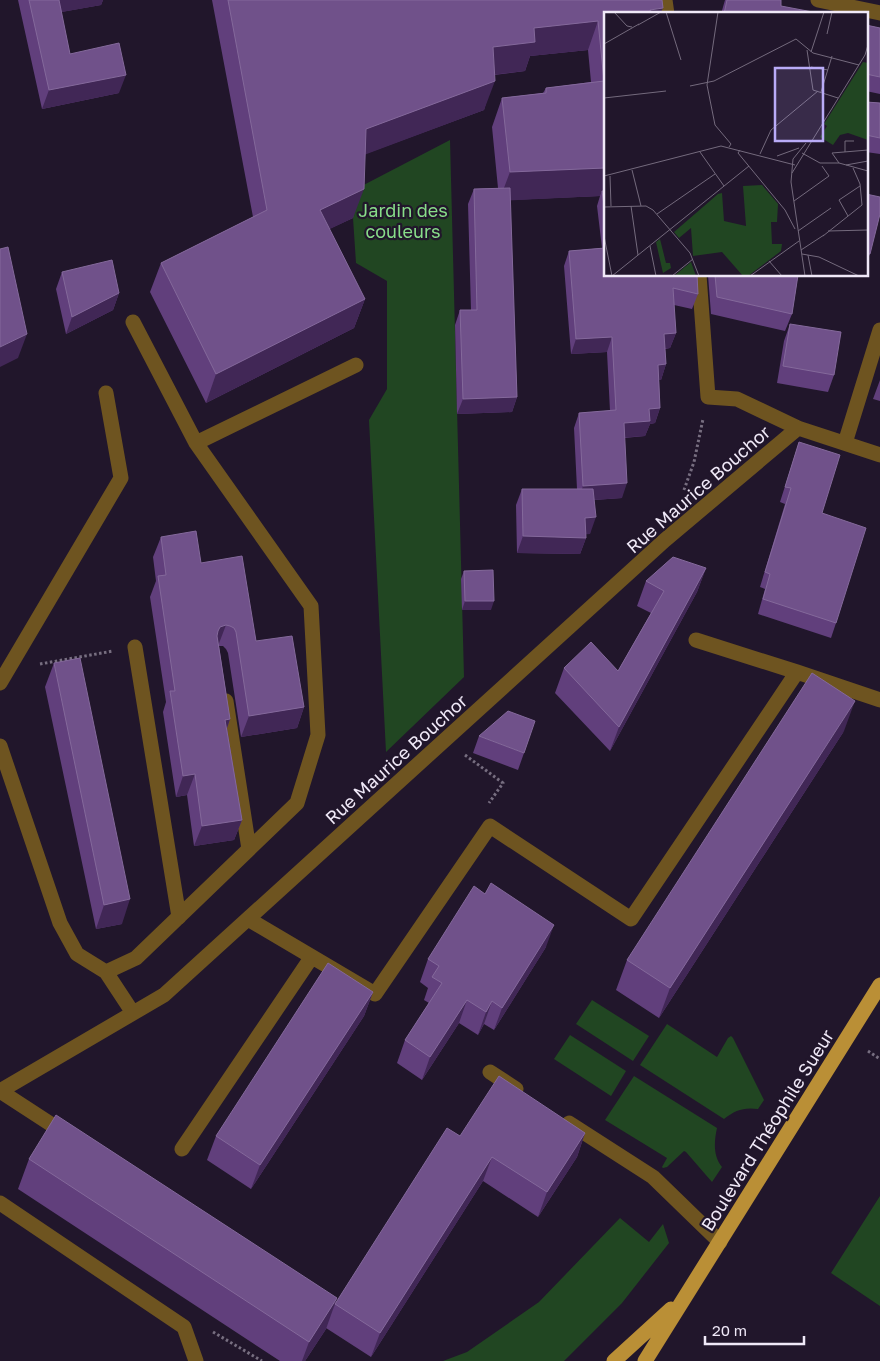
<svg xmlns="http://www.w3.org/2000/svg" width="880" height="1361" font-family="'Golos Text',sans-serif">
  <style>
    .green { fill: #214622 }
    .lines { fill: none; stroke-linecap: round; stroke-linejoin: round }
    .path { stroke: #776e80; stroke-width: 3; stroke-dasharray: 2.5 2.5; stroke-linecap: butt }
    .minor { stroke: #6e5420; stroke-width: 15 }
    .major { stroke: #ba8f36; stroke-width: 15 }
    .wall { fill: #613f7c }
    .shaded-wall { fill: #412756 }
    .building { fill: #70518a; stroke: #84699b }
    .labels { text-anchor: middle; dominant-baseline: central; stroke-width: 4.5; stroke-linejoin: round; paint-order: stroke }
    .park-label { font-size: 18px; fill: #88dd89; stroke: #21162b }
    .street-label { font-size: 18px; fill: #f0e9f8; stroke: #21162b }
    .inset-road { fill: none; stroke: #746a7d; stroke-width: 1 }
    .view { fill: #b9abf7; fill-opacity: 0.15; stroke: #b9abf7; stroke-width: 2.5 }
    .inset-edge { fill: none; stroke: #f0e9f8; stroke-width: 2.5 }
  </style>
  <rect width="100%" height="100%" fill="#21162b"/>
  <path class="green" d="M450 140 464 677 386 752 369 420 387 389V281L356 263 353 218 354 190Z
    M592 1000 649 1036 633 1061 576 1024Z
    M667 1024 717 1057 728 1038 731 1036 733 1038 764 1100 758 1109C744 1107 735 1110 724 1119L640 1065Z
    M570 1035 626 1071 611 1096 554 1059Z
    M634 1076 717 1128C714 1142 713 1156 722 1167L712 1182 686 1152 684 1151 667 1167 663 1168 662 1167 667 1158 605 1120Z
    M880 1196V1306L831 1273Z
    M620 1218 649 1242 663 1224 669 1243 622 1303 564 1361H443L467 1352 539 1302Z"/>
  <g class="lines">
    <path class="path" d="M684 490 694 462 703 419
      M40 664 113 651
      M465 755 503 783 489 803
      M868 1051 880 1059
      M213 1332 262 1361"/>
    <path class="minor" d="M665 0 667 14
      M818 0 880 13
      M699 275 708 397 737 399 798 428 880 455
      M196 443 356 365
      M845 443 880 330
      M696 640 797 672 880 700
      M135 647 179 917
      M0 683 121 478 106 393
      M226 701 249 849
      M0 746 60 923 77 954 106 972 133 1013
      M248 919 375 994 490 826 631 919 797 672
      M106 972 136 958 297 803 318 735 311 606 196 443 133 322
      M490 1072 516 1089
      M0 1091 164 995 665 540 798 428
      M0 1091 66 1134
      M569 1123 653 1177 720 1242
      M182 1149 311 958
      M0 1203 184 1327 196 1361"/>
    <path class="major" d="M614 1361 671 1309
      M645 1361 880 985"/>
  </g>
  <path class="wall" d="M18 0H103L101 5 61 12 70 54 119 93 42 109Z
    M212 0H662L605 14V275H697L698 294 692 309 674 305 676 333 670 348 665 349 666 364 661 380H659L660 408 655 423 650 424 645 436 624 438 622 498 594 500 590 534H586V538L580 554 517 553 516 505 522 489H577L574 428 579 413 610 411 607 352 571 354 564 266 569 251 602 248 597 206 600 196 510 200 517 397 512 412 457 414 455 325 460 310H471L468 204 474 189 498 188 492 127 502 98 543 93 546 88 591 82 588 50 530 56 525 71 494 75 484 110 365 154 353 218 329 229 365 299 354 328 206 403 150 292 161 263 253 217Z
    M725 0H781V6L818 14H721Z
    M866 25 880 28V94L866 91Z
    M866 102 880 103V154L866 152Z
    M866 194 870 254 866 263Z
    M62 272 119 293 113 310 66 334 56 289Z
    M708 275H798L792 314 785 331 711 314Z
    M790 324 834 375 828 392 777 383 784 341Z
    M880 380V401L873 399Z
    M799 442 822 513 836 623 831 638 758 614 765 589 760 587 785 504 780 502Z
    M161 537 201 563 256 641 304 707 297 728 241 737 228 653 226 649 223 646H219L230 719 227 728 242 820 234 840 194 846 187 795 176 797 163 712 166 702 150 597 156 581 153 557Z
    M706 568 697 592 610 751 555 693 564 668 618 671 651 613 637 606 646 581Z
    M464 571 491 610H462L461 579Z
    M54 663 122 924 96 929 45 687Z
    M844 731 659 1018 616 990 627 960Z
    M479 736 524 753 518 770 473 753Z
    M546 947 494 1030 484 1024 478 1035 459 1023 422 1080 397 1063 405 1040 429 1003 424 1000 428 988 420 982 428 959Z
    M373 992 364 1016 251 1189 207 1160 216 1136Z
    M585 1133 577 1157 538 1217 483 1181 371 1357 326 1328 335 1304 460 1136Z
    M29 1159 337 1298 326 1329 305 1361H280L18 1189Z"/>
  <path class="shaded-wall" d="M56 0H103L101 5 51 14Z
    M663 8 660 14H649L650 10Z
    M598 21 588 50 530 56 525 71 483 76 493 47 534 28Z
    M126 75 119 93 42 109 49 90Z
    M495 81 484 110 356 158 366 129Z
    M605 168V196L602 191 600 196 499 201 510 172Z
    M364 189 353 218 309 239 320 210Z
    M119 293 113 310 66 334 72 317Z
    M365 299 354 328 206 403 216 374Z
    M676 333 670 348 659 349 664 334Z
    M27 334 18 358 0 367V347Z
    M612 337 607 352 571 354 576 339Z
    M666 364 661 380H653L658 365Z
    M517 397 512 412 457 414 463 399Z
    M660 408 655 423 650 424 645 436 618 438 624 423 649 409Z
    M627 483 622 498 578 501 583 486Z
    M596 517 590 534 579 535 585 518Z
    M523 536 586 538 580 554 517 553Z
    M706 568 697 592 610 751 619 727Z
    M465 601H494L491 610H462Z
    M226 625 218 646 213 648 218 631 220 627Z
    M855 701 844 731 659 1018 670 988Z
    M304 707 297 728 241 737 249 716Z
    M230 719 223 740 225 720Z
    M195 774 187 795 176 797 183 776Z
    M242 820 234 840 194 846 202 826Z
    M130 899 122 924 96 929 104 905Z
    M554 925 546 947 494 1030 502 1008Z
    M373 992 364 1016 251 1189 260 1165Z
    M467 1000 459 1023 422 1080 430 1057Z
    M492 1001 484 1024 478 1035 486 1012Z
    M585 1133 577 1157 538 1217 547 1192Z
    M492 1157 483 1181 371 1357 380 1333Z
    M337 1298 326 1329 305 1361H302L309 1342Z"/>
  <path class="building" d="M29 0H59L70 54 119 43 126 75 49 90Z
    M228 0H662L663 8 650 10 651 14H605V168L510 172 502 98 546 93V88L604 81 598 21 534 28 535 42 493 47 495 81 366 129 364 189 320 210 365 299 216 374 161 263 267 210Z
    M727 0H781V6L818 13V14H724Z
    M866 25 880 28V77L866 74Z
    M866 102 880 103V138L866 135Z
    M510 188 517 397 463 399 460 310H477L474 189Z
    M602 191H605V212Z
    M866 194 880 197V214L870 254 866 253Z
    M8 247 27 334 0 347V249Z
    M605 248V275H697L698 294 673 288 676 333 664 334 666 364 658 365 660 408 649 409 650 421 624 423 627 483 583 486 579 413 616 410 612 337 576 339 569 251Z
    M112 260 119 293 72 317 62 272Z
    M715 275H798L792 314 717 297Z
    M790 324 841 332 834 375 783 366Z
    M799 442 840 455 822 513 866 528 836 623 763 599 770 574 765 572 791 488 785 487Z
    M522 489H593L596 517 585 518 586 538 523 536Z
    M196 531 201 563 242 556 256 641 292 636 304 707 249 716 236 632 234 628 230 626 226 625 220 627 218 631 217 636 230 719 225 720 242 820 202 826 195 774 183 776 170 691H175L158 576 166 575 161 537Z
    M673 557 706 568 619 727 564 668 591 642 618 671 664 591 646 581Z
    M493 570 494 601H465L464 571Z
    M80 658 130 899 104 905 54 663Z
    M812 673 855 701 670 988 627 960Z
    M508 711 535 721 524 753 479 736Z
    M491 883 554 925 502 1008 492 1001 486 1012 467 1000 430 1057 405 1040 442 983 432 977 439 966 428 959 474 886 485 894Z
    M328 963 373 992 260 1165 216 1136Z
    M499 1076 585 1133 547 1192 492 1157 380 1333 335 1304 447 1128 460 1136Z
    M56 1115 337 1298 309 1342 29 1159Z"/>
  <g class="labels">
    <g class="park-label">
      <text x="403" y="210">Jardin des<tspan x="403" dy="21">couleurs</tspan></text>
    </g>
    <g class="street-label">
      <text transform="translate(698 489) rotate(-41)">Rue Maurice Bouchor</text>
      <text transform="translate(396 759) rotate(-42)">Rue Maurice Bouchor</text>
      <text transform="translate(767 1130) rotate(-58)">Boulevard Théophile Sueur</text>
    </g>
  </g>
  <g transform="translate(604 12)">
    <rect width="264" height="264" fill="#21162b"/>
    <path d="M259 50 264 51V128L244 121 236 123 229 133 216 125 223 114 220 112ZM158 173 174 192 173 210H167L168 232H178L177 239 144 264H139L118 240 89 244 87 216 75 226 70 220 114 182 118 181 120 209 142 214 139 174ZM56 227 62 251H66L67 256 59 261 52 230ZM87 250 92 264H70Z" fill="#214622"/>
    <path class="inset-road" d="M10 0 23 14 28 15M62 0 77 48M114 0 103 73 111 113 127 132 125 135M34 13 57 0M223 22 228 0M0 32 35 12M203 38 209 78 234 86M207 40 220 0M207 55 224 58M86 74 110 69 192 27 209 41 255 53M217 80 228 44M0 86 62 79M136 138 134 141 181 198 191 217M96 140 120 174M241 140V129H250M198 141 216 151H235L264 159M156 142 167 118 214 79M173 144 195 136M235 151 228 141 264 138M242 153 264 149M249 156 256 172 258 193M28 158 37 194M188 161 261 43 264 33M0 164 117 134 191 153M6 164 7 194M190 189 225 164 218 154M27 194 34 243M0 195 42 194 49 198 86 241 95 264M53 202 111 162M244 204 235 188 256 174M194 219 227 196M224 219 264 218M0 224 8 264M219 224 258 193M46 234 52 264M197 238 220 223M198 242 215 245 255 264M204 243 208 264M165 249 178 264M8 264 145 154M68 264 89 247M146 264 195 229M201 264 187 170 189 147 202 131"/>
    <path class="view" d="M171 56H219V129H171Z"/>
    <rect width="264" height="264" class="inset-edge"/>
  </g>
  <path d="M705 1336v8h99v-8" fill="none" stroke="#f0e9f8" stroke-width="2.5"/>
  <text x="712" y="1336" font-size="15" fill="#f0e9f8" stroke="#21162b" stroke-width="4" paint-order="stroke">20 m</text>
</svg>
